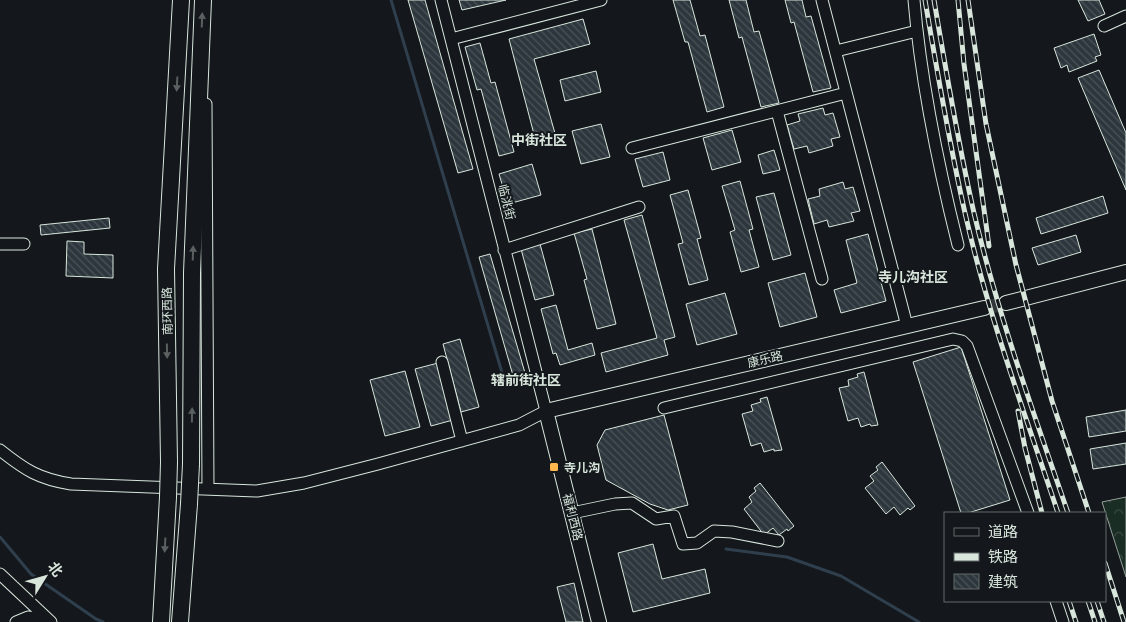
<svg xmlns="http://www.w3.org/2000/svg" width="1126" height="622" font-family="'Noto Sans','Noto Sans SC',sans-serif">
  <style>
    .park { fill: url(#park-crowns); stroke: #939e99 }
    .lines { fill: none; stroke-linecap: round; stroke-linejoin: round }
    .stream { stroke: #2f3f4d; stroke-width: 3 }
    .building { fill: url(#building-back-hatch); stroke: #d8e6dc }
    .major-tunnel { stroke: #313739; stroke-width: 14; stroke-dasharray: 14 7; stroke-linecap: butt }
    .minor-casing { stroke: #d8e6dc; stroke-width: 13 }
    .major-casing { stroke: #d8e6dc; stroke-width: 16 }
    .highway-casing { stroke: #d8e6dc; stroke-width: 18 }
    .minor { stroke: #14181c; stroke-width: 11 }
    .major { stroke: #14181c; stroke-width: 14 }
    .highway { stroke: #14181c; stroke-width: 16 }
    .rail-casing { stroke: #d8e6dc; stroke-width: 5 }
    .rail { stroke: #14181c; stroke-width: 3; stroke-dasharray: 9; stroke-linecap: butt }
    .highway-bridge-casing { stroke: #d8e6dc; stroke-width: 18; stroke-linecap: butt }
    .highway-bridge { stroke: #14181c; stroke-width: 16 }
    .oneway { fill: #59605f }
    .poi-dot { fill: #ffb74d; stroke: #14181c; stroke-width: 2 }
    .labels { text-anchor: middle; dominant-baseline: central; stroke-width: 4; stroke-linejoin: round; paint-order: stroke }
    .street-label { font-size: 12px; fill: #d8e6dc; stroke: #14181c }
    .poi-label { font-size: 12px; font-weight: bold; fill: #d8e6dc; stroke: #14181c; text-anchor: start }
    .neighbourhood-label { font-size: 14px; font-weight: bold; fill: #d8e6dc; stroke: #14181c }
  </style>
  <defs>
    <pattern id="park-crowns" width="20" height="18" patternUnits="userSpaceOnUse" patternTransform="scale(1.25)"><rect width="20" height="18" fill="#1a2d24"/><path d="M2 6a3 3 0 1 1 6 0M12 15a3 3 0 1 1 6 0" fill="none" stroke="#3b4b43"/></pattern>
    <pattern id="building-back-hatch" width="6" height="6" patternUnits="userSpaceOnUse" patternTransform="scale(1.25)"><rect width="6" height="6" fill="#2c363c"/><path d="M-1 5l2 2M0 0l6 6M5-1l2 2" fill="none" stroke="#4a5358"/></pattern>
  </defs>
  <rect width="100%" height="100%" fill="#14181c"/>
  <path class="park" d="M1126 497V577L1102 502Z"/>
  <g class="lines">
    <path class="stream" d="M391 0 506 386
      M0 537 31 574 96 619 103 622
      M726 549 787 557 841 576 919 622"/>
  </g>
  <path class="building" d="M408 0H425L473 169 458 173Z
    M459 0H506L462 10Z
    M673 0H690L700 36 705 35 724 107 707 112 688 42H685Z
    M729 0H746L754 32 759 31 779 103 761 107 742 37 739 38Z
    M785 0H802L806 17 811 16 831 88 813 92 794 22 791 23Z
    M1078 0H1099L1105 14 1088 21Z
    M583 19 590 44 534 59 556 137 536 142 509 39Z
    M1094 34 1101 55 1095 57 1097 61 1069 72 1067 65 1061 68 1054 48Z
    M480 43 491 83 495 82 514 152 499 156 481 89 477 90 465 47Z
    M1099 70 1126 133V190L1078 78Z
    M596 71 601 92 565 101 560 80Z
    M823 108 825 115 833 113 840 137 831 139 833 146 809 153 807 146 794 149 787 125 800 121 798 114Z
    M601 124 610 157 581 164 572 131Z
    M732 130 741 162 712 170 703 138Z
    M774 150 780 170 763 174 758 155Z
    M663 152 670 180 643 187 635 159Z
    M532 164 541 195 508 204 499 174Z
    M740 181 753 229 749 230 759 267 741 272 730 232 735 230 722 186Z
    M843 182 845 189 853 187 860 211 851 213 854 221 829 227 827 220 814 224 808 199 820 196 819 189Z
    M688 190 701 238 697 239 708 280 689 285 678 244 683 243 670 195Z
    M774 193 791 255 773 260 756 197Z
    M1103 196 1108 213 1041 234 1036 218Z
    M642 215 675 337 664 340 668 355 606 372 601 353 657 338 624 220Z
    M109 218 110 228 41 235 40 225Z
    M592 229 616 324 597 329 584 280 587 279 574 233Z
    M868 234 886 301 841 313 834 290 857 283 846 240Z
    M1076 235 1081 252 1038 265 1032 248Z
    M67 241 84 242V254L113 255V278L66 276Z
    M540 244 554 295 535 300 521 249Z
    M490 254 528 383 516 386 479 257Z
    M805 273 817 317 780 327 768 283Z
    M725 293 737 334 697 345 686 304Z
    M556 305 568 350 592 343 595 355 560 365 556 353 553 354 541 309Z
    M460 339 479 407 461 412 443 344Z
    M961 347 1010 500 968 513H961L913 362Z
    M438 363 453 420 431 426 415 369Z
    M405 371 420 427 385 436 370 380Z
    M864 372 878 425 871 426 870 424 861 427 858 418 848 421 839 388 849 386 848 380 858 377 857 374Z
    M767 397 782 450 774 451V449L764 452 761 443 751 446 742 414 753 411 751 405 761 402 760 399Z
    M1126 410V431L1089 437 1086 417Z
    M664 415 688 505 668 510 650 504 606 480 597 445 605 430Z
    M1126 443V464L1093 469 1090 449Z
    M882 462 915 506 910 510 908 508 900 515 894 507 886 514 865 488 874 481 870 476 878 470 876 467Z
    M760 483 794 526 788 531 787 529 779 535 773 528 764 535 744 509 752 502 749 497 756 491 754 488Z
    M653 544 662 579 705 569 710 593 633 612 618 553Z
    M574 583 583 622H566L557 587Z"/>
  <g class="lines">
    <path class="major-tunnel" d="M984 308 1006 303"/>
    <g class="minor-casing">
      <path id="minor" d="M822 0 907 326
        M914 0C921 83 938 165 958 245
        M1104 26 1126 16
        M451 39 601 0
        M836 51 917 31
        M206 104 208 489
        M777 111 822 279
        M632 148 846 93
        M0 244H24
        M504 250 639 207
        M442 362 462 441
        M664 408 953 339 962 341 967 346 1028 513
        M0 450C25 470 39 479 71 484L257 491 304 483 378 464 519 425 546 411 441 0
        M572 513 615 504 632 503 656 519 674 516 683 544 697 543 714 531 732 532 778 541
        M0 574 51 622
        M1056 601 1063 622
        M16 622 28 617 47 620"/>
    </g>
    <g class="major-casing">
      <path id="major" d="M1006 303 1126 272
        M599 622 546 411 984 308"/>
    </g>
    <g class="highway-casing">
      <path id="highway" d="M169 462 166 269 181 0
        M191 464 192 273 203 0
        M161 622 168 497
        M180 622 189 504"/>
    </g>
    <use href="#minor" class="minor"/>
    <use href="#major" class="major"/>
    <use href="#highway" class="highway"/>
    <g class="rail-casing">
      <path id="rail" d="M925 0C937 71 949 142 965 213 988 315 1025 414 1058 513
        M934 0C946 71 958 143 974 213 998 315 1034 414 1068 513
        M958 0 964 64 989 246
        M968 0 986 124 1016 265 1052 401 1089 513
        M1018 411 1025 448 1042 513
        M1105 563 1124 622
        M1069 601 1076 622
        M1088 601 1095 622
        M1097 601 1104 622"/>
    </g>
    <use href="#rail" class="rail"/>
    <g class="highway-bridge-casing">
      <path id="highway-bridge" d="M168 497 169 462
        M189 504 191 464"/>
    </g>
    <use href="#highway-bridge" class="highway-bridge"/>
  </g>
  <defs><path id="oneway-solid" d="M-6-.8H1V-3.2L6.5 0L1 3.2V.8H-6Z" transform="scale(1.25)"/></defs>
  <g class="oneway">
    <use href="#oneway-solid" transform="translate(202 20) rotate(-88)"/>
    <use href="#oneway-solid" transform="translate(177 84) rotate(93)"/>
    <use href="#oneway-solid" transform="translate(193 253) rotate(-88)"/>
    <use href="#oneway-solid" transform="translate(167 351) rotate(89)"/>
    <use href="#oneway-solid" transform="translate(192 415) rotate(-89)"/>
    <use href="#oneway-solid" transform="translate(165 545) rotate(93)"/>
  </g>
  <rect class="poi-dot" x="549" y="462" width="10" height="10" rx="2.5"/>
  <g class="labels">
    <g class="street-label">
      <text transform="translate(507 202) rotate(76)">临洮街</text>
      <text transform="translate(167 311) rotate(-91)">南环西路</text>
      <text transform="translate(765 359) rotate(-13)">康乐路</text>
      <text transform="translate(573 517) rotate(76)">福利西路</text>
    </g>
    <g class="poi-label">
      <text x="564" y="467">寺儿沟</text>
    </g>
    <g class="neighbourhood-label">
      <text x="539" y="139">中街社区</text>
      <text x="913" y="276">寺儿沟社区</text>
      <text x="526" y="379">辖前街社区</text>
    </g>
  </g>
  <rect x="944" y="512" width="162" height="90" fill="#14181c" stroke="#626a69"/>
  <rect x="954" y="528" width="25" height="8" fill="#14181c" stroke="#626a69"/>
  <text x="988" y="537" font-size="15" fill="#d8e6dc">道路</text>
  <rect x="954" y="553" width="25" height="8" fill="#d8e6dc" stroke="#626a69"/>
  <text x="988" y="562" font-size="15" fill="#d8e6dc">铁路</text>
  <rect x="954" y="574" width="25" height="15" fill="url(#building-back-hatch)" stroke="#626a69"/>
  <text x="988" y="587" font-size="15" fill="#d8e6dc">建筑</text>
  <g transform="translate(45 577) rotate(53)" stroke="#14181c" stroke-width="4" paint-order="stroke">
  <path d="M0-4L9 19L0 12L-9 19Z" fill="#d8e6dc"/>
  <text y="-8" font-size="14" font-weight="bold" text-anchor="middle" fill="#d8e6dc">北</text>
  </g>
</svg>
